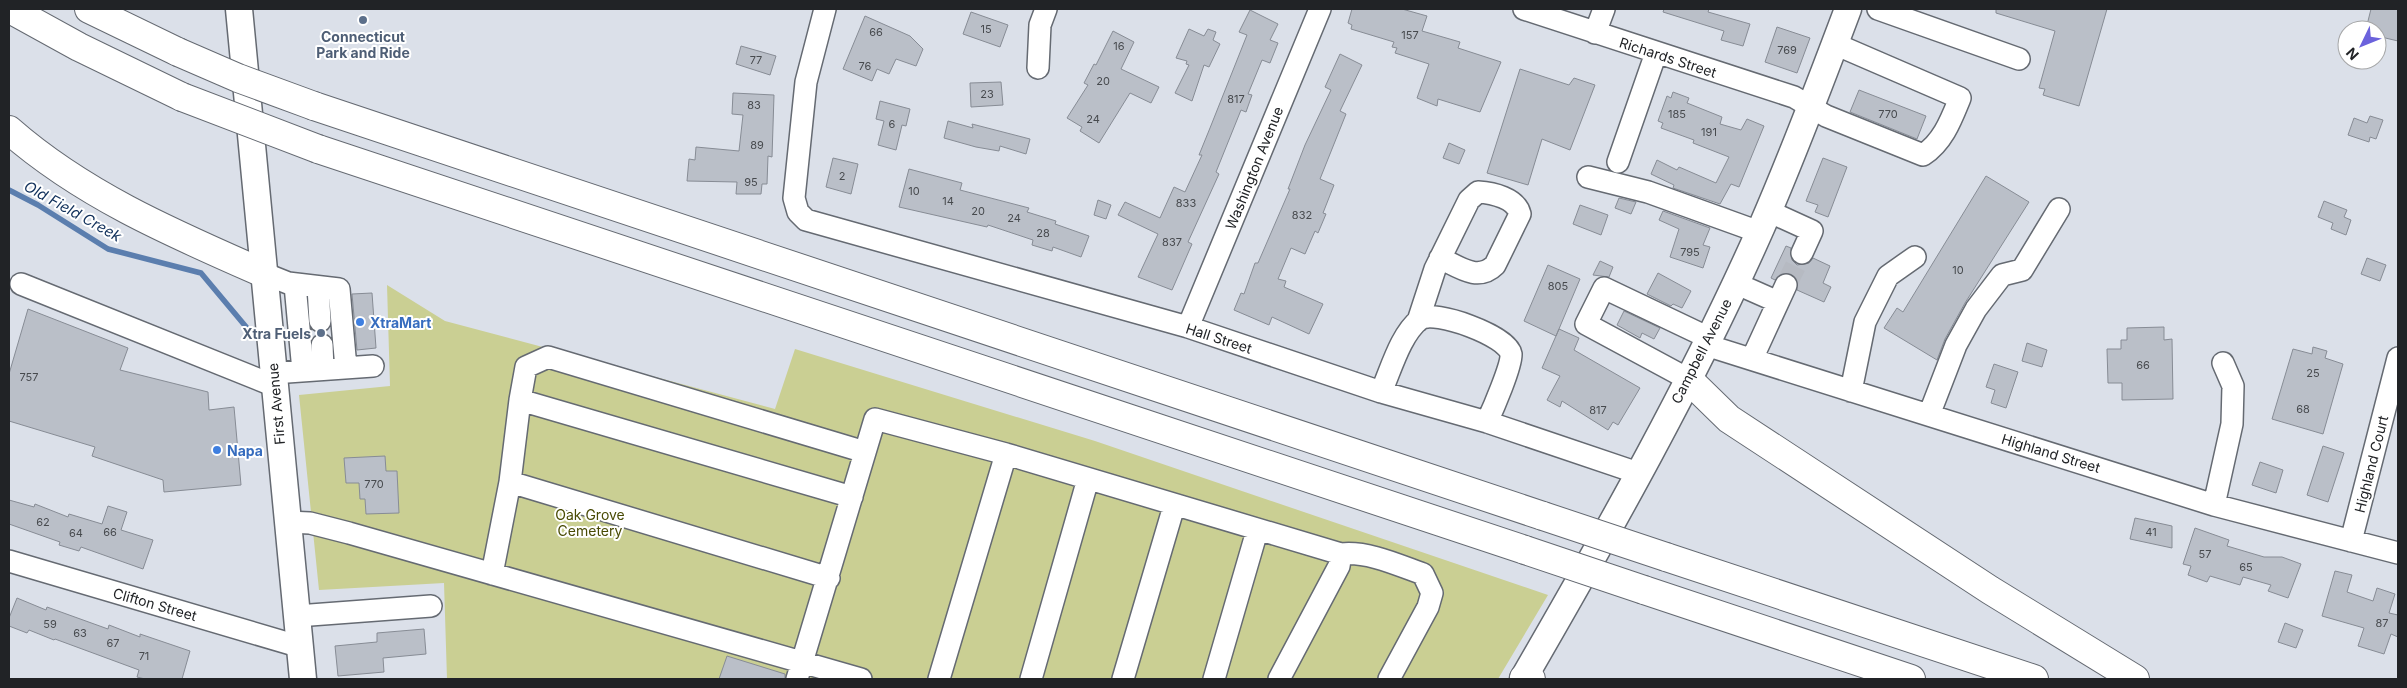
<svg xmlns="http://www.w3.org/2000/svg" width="2407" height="688" font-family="Inter,sans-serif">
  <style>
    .green { fill: #cacf93 }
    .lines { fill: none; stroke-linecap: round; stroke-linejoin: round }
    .stream { stroke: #5b7eae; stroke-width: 5.5 }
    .building { fill: #babfc8; stroke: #878c95 }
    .minor-tunnel { stroke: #b6bac2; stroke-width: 21; stroke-dasharray: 21 11; stroke-linecap: butt }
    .minor-casing { stroke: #656a72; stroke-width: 24 }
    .major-casing { stroke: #656a72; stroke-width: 29 }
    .highway-casing { stroke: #656a72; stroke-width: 30 }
    .minor { stroke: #fff; stroke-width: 21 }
    .major { stroke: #fff; stroke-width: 26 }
    .highway { stroke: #fff; stroke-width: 28 }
    .highway-bridge-casing { stroke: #656a72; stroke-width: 30; stroke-linecap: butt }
    .highway-bridge { stroke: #fff; stroke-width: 28 }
    .service-dot { fill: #5c6f8a; stroke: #fff; stroke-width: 2 }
    .shop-dot { fill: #3f7fe0; stroke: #fff; stroke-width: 2 }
    .labels { text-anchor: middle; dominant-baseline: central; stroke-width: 4; stroke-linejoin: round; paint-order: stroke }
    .number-label { font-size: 11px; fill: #474a4e }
    .service-label { font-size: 14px; font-weight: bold; fill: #4e5e75; stroke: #fff }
    .street-label { font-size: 14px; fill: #212326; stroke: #fff }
    .shop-label { font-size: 14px; font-weight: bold; fill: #366cbe; stroke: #fff; text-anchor: start }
    .park-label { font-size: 14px; fill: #494b05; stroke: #fff }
    .water-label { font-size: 15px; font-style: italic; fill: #0f2f5a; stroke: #fff }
  </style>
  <rect width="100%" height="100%" fill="#dbe0e9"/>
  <path class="green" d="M387 285 445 321 775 409 795 349 1095 441 1548 595 1498 679H447L444 583 319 590 299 395 390 386Z"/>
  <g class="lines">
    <path class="stream" d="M9 190 38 205 108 249 201 273 247 328"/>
  </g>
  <path class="building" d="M1352 9H1402L1427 16 1422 31 1460 42 1458 48 1501 62 1480 112 1438 99 1437 106 1417 98 1429 64 1395 53 1397 48 1392 47 1394 42 1351 29 1352 25 1348 23Z
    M1664 9H1709L1708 12 1750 24 1743 46 1721 40 1724 31 1663 12Z
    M1996 9H2107L2079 106 2043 95 2045 89 2039 88 2055 31 1996 13Z
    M2371 9H2398V41L2377 36V27L2367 25Z
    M1250 10 1278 24 1270 40 1278 43 1270 63 1262 60 1248 94 1252 95 1246 112 1241 110 1216 172 1219 174 1188 242 1192 244 1172 290 1138 277 1158 234 1118 215 1125 202 1160 218 1174 187 1185 192 1202 155H1199L1210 128 1247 35 1239 32Z
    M971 12 1008 25 1000 47 963 34Z
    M865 16 910 36 923 49 916 66 896 59 889 74 877 69 872 81 843 69Z
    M1777 27 1810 38 1797 73 1765 62Z
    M1189 29 1204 36 1208 29 1216 32 1213 40 1220 44 1209 67 1204 65 1192 101 1175 93 1189 65 1186 64 1187 61 1176 58Z
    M1113 31 1134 42 1121 69 1159 87 1151 103 1130 93 1099 143 1080 131 1082 127 1067 118 1088 85 1084 83 1094 64 1096 65Z
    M741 46 776 56 770 75 736 64Z
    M1340 54 1362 65 1340 111 1346 114 1320 179 1334 185 1323 213 1326 214 1318 233 1315 231 1305 254 1291 248 1278 279 1286 281 1284 287 1323 304 1309 334 1272 317 1269 325 1234 310 1241 293 1244 294 1255 263H1258L1290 189H1288L1305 145 1331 90 1325 87Z
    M1520 69 1569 85 1574 78 1595 85 1570 150 1542 139 1528 185 1487 173Z
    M1001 82 1003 105 971 107 970 83Z
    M1859 90 1926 116 1917 139 1850 112Z
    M1673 92 1689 98 1687 103 1722 117 1720 124 1741 130 1747 119 1764 126 1739 187 1731 184 1720 204 1673 188 1674 185 1651 174 1657 160 1677 170 1679 167 1716 183 1729 157 1693 143 1694 140 1661 128 1663 123 1658 121 1667 96 1671 98Z
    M733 93 774 95 772 157 768 156 767 184H762L761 194H736L737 182 687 181 689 159 695 160 696 147 739 151 743 115 732 114Z
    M880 101 910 109 906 126 902 125 896 150 878 145 884 121 876 119Z
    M2370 116 2383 120 2376 139 2370 137 2369 142 2348 135 2354 118 2367 123Z
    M948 121 973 128 972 124 1030 139 1026 154 1000 146 999 151 976 147 944 138Z
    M1449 143 1465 150 1459 164 1443 158Z
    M833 158 858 164 851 194 826 187Z
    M1823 158 1847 167 1828 217 1815 212 1818 205 1806 201Z
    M909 169 962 183 960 190 1029 208 1027 212 1056 221 1055 224 1089 236 1081 257 1053 247 1052 251 1032 245 1033 240 988 225 987 227 899 207Z
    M1986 176 2029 202 1965 303 1945 339 1937 360 1884 328 1897 308 1903 312Z
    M1619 198 1636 202 1631 214 1615 208Z
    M1098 200 1111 205 1106 219 1094 215Z
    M2324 201 2347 210 2344 217 2351 220 2346 235 2331 229 2333 223 2318 217Z
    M1580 205 1608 215 1601 235 1573 224Z
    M1663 211 1710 228 1703 245 1710 247 1703 268 1670 257 1679 229 1659 220Z
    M1786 246 1791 248 1792 260 1797 265 1809 263 1813 258 1830 266 1823 283 1831 287 1824 302 1797 290 1796 278 1791 274 1784 273 1775 280 1771 278Z
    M2367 258 2386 265 2380 281 2361 274Z
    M1600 261 1613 267 1609 277 1593 275Z
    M1548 265 1580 279 1556 336 1524 321Z
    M1658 273 1691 291 1682 308 1673 304 1671 306 1647 294Z
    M372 293 376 348 357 350 352 294Z
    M28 309 128 348 120 370 208 392 209 410 234 407 241 485 164 492 163 480 92 456 95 447 9 421V374Z
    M1624 311 1660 328 1654 339 1642 333 1640 338 1617 325Z
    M2164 327V340L2172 339 2173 399 2122 400V383H2108L2107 349H2121V340H2127V328Z
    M1559 329 1579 338 1574 350 1640 388 1618 425 1613 422 1608 430 1562 401 1560 407 1547 400 1560 376 1542 368Z
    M2027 343 2047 350 2042 367 2022 361Z
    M2313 347 2327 351 2325 358 2343 364 2323 434 2272 419 2293 349 2312 354Z
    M1994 364 2018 372 2006 408 1991 403 1995 390 1986 387Z
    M2323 446 2344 453 2328 502 2307 495Z
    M385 456 386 471H397L399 513 366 514 365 499H360L359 483H346L344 458Z
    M2260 462 2283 470 2276 493 2252 485Z
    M9 500 34 507 35 504 68 517 69 514 102 524 108 506 127 512 121 530 153 540 143 569 81 547 79 551 59 545 60 542 9 524Z
    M2135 518 2172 526V548L2130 539Z
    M2195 528 2229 540 2227 546 2264 557H2282L2301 564 2288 598 2268 591 2271 585 2243 577 2240 585 2210 576 2207 582 2188 575 2191 566 2183 564Z
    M2335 571 2352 575 2347 592 2373 601 2377 588 2395 594 2389 613 2398 615V637L2391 634 2384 654 2358 646 2364 628 2322 616Z
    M17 598 46 610 47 607 108 629 109 625 140 637V634L190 651 182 679H145L137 677 139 670 55 639 54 640 29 630 27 633 9 626V618Z
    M2285 623 2303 630 2296 648 2278 642Z
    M424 629 426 654 383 658 384 672 338 676 335 646 377 642V633Z
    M727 656 785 674V679H719Z"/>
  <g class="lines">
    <path class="minor-tunnel" d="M1786 285 1802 253"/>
    <g class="minor-casing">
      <path id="minor" d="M825 9 806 82 794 198 798 212 806 220 1188 327 1381 392 1487 422 1638 473
        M1524 9 1794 97 1826 116 1923 155C1943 142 1951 120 1960 98L1835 44
        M1878 9 2019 59
        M1595 33 1604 9
        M1038 68 1040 25 1046 9
        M1618 162 1656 53
        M1588 177 1648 192 1759 232
        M1768 211 1812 231 1802 253
        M263 273 288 283 339 289 346 368
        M1735 283 1778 302
        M21 284 275 386
        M295 285 303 371
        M318 287 320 321
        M1418 321 1435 269 1469 200 1478 192C1493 193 1516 198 1520 214L1495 265C1478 282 1459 267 1440 258
        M1188 327 1320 9
        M322 345 323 369
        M1706 345 2214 505 2398 553
        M1752 359 1786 285
        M273 373 373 366
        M1688 379 1586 324 1604 288 1709 338
        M1851 391 1865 322 1888 276 1915 257
        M1381 392C1391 370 1400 335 1420 319 1434 309 1508 336 1511 354 1512 365 1493 409 1487 422
        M520 400 526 367 548 357 865 452
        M1929 415 1956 345 1976 309 2002 275 2022 270 2059 209
        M510 482 520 400 852 497
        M2214 505 2232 424 2233 386 2223 363
        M287 522 310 523 349 533 861 679
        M2351 541 2398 358
        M1341 554C1368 551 1398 565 1423 574L1432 593 1428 607 1389 679
        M9 561 301 647
        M492 574 510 482 829 578
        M297 616 431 606
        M797 679 875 419 1006 454 1341 554 1339 566 1279 679
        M939 679 1006 454
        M1031 679 1088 479
        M1123 679 1174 506
        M1214 679 1257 531"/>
    </g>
    <g class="major-casing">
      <path id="major" d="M239 9 303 679
        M1523 679C1608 532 1693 382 1762 226 1793 155 1821 81 1848 9"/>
    </g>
    <g class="highway-casing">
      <path id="highway" d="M10 9 79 47 182 97
        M89 9 178 52
        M314 106 1543 516
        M9 130C83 195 174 234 263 273
        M318 149 1525 550
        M1688 379 1729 419 1990 590 2135 679
        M1666 557 2034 679
        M1644 590 1911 679
        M1524 678 1531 679"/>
    </g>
    <use href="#minor" class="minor"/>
    <use href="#major" class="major"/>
    <use href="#highway" class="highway"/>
    <g class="highway-bridge-casing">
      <path id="highway-bridge" d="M178 52 238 78 314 106
        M182 97 318 149
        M1543 516 1666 557
        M1525 550 1644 590"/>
    </g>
    <use href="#highway-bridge" class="highway-bridge"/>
  </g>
  <g class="service-dot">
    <circle cx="363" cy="20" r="5"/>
    <circle cx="321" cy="333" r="5"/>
  </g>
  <g class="shop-dot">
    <circle cx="360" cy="322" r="5"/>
    <circle cx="217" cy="450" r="5"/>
  </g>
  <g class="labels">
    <g class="number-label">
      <text x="986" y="29">15</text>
      <text x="876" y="32">66</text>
      <text x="1410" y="35">157</text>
      <text x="1119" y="46">16</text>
      <text x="1787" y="50">769</text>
      <text x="756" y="60">77</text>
      <text x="865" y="66">76</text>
      <text x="1103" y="81">20</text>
      <text x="987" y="94">23</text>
      <text x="1236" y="99">817</text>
      <text x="754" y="105">83</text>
      <text x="1677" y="114">185</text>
      <text x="1888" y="114">770</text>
      <text x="1093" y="119">24</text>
      <text x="892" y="124">6</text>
      <text x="1709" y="132">191</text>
      <text x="757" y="145">89</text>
      <text x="842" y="176">2</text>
      <text x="751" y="182">95</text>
      <text x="914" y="191">10</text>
      <text x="948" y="201">14</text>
      <text x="1186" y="203">833</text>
      <text x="978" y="211">20</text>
      <text x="1302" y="215">832</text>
      <text x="1014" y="218">24</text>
      <text x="1043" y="233">28</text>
      <text x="1172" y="242">837</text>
      <text x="1690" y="252">795</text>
      <text x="1958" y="270">10</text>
      <text x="1558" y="286">805</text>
      <text x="2143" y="365">66</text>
      <text x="2313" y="373">25</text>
      <text x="29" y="377">757</text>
      <text x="2303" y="409">68</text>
      <text x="1598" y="410">817</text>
      <text x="374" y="484">770</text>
      <text x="43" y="522">62</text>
      <text x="110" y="532">66</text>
      <text x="2151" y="532">41</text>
      <text x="76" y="533">64</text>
      <text x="2205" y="554">57</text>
      <text x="2246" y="567">65</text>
      <text x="2382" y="623">87</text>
      <text x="50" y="624">59</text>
      <text x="80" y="633">63</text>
      <text x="113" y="643">67</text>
      <text x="144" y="656">71</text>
    </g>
    <g class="service-label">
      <text x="363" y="36">Connecticut<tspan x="363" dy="16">Park and Ride</tspan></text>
      <text x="311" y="333" text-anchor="end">Xtra Fuels</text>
    </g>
    <g class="street-label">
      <text transform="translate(1668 57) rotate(18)">Richards Street</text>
      <text transform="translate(1254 168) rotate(-68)">Washington Avenue</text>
      <text transform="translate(1219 338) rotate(18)">Hall Street</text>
      <text transform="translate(1701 351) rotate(-63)">Campbell Avenue</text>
      <text transform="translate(276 404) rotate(-95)">First Avenue</text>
      <text transform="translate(2051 453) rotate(17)">Highland Street</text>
      <text transform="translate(2371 464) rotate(-76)">Highland Court</text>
      <text transform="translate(155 604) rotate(16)">Clifton Street</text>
    </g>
    <g class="shop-label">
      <text x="370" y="322">XtraMart</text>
      <text x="227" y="450">Napa</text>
    </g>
    <g class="park-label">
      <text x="590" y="514">Oak Grove<tspan x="590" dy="16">Cemetery</tspan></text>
    </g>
    <g class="water-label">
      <text transform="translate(73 211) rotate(29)">Old Field Creek</text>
    </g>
  </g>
  <rect width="2407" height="688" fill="none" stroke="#212326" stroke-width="20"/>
  <g transform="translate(2362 45) rotate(227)"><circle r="24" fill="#ffffff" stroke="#a6a7a8"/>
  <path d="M0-4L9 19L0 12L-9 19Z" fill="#6b62dc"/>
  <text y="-8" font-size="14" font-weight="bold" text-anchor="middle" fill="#212326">N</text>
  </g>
</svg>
